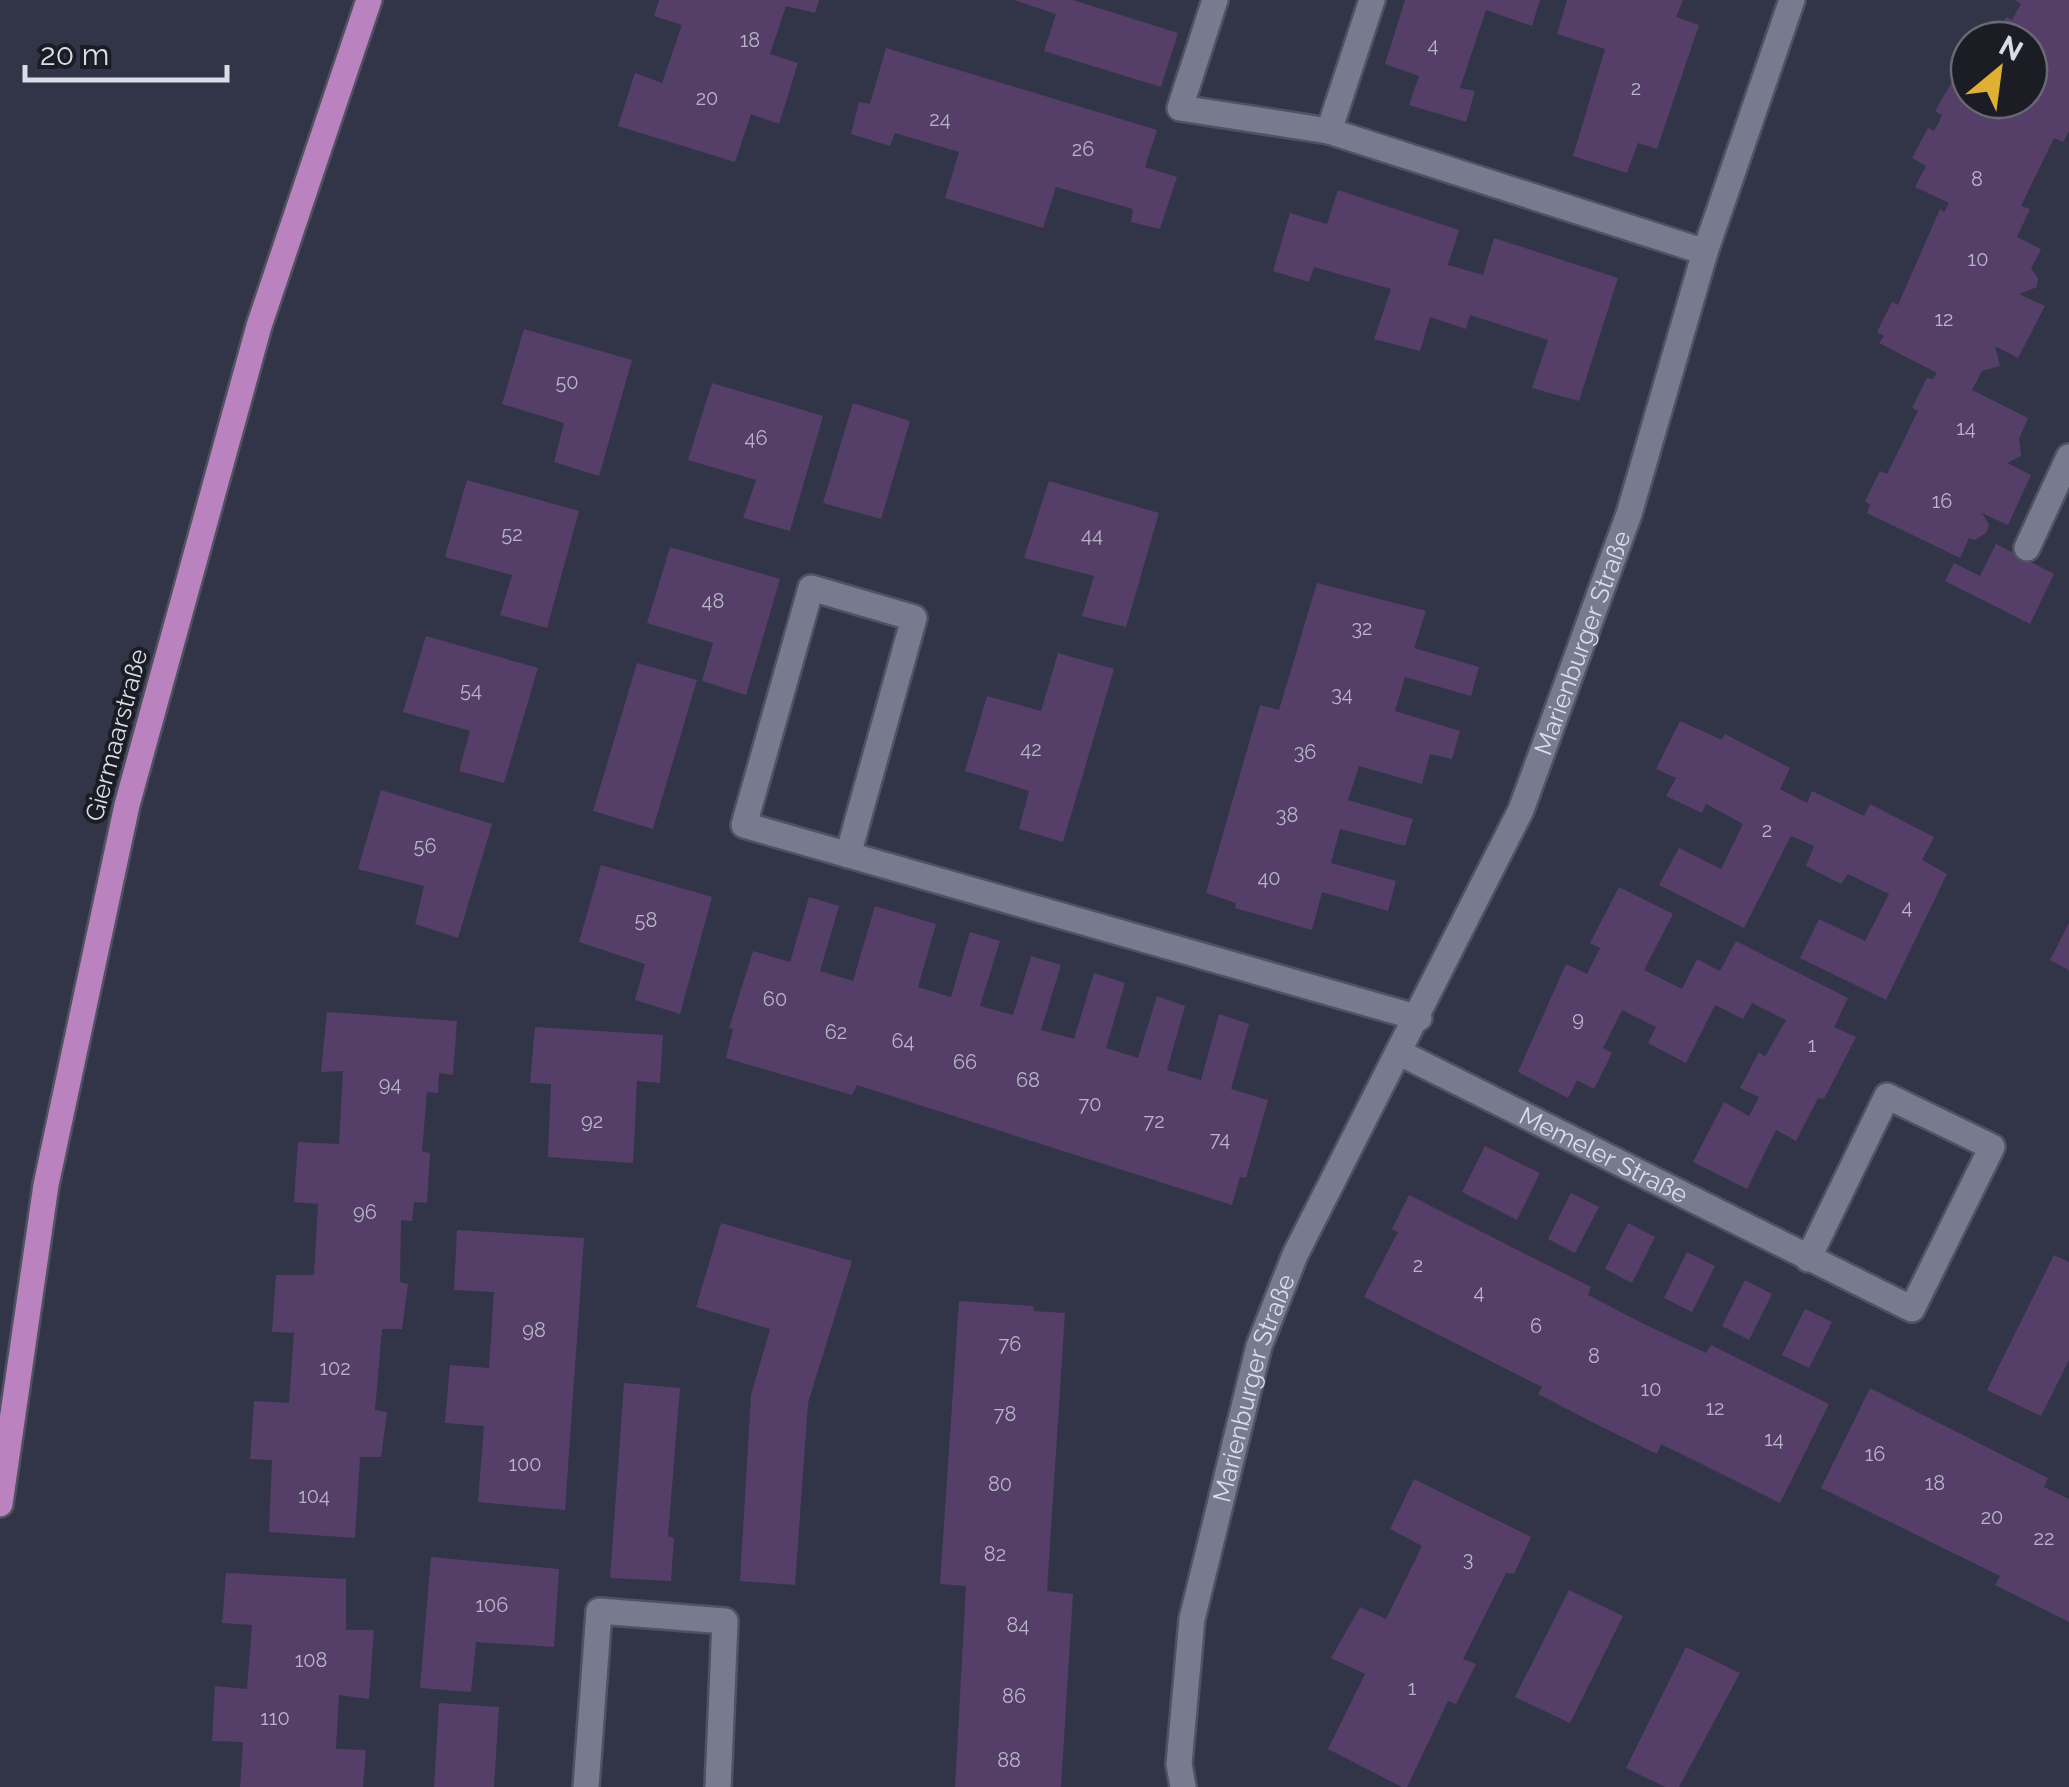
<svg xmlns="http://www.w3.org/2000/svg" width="2069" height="1787" font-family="Raleway,sans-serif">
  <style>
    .building { fill: #553f69 }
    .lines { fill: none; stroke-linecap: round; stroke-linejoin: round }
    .minor-casing { stroke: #505161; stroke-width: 30 }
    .major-casing { stroke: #505161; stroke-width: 30 }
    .minor { stroke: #787a90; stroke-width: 25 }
    .major { stroke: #ba82bf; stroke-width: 25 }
    .labels { text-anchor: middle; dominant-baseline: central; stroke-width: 8; stroke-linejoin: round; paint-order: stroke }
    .number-label { font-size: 20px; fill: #b9b5c8 }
    .street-label { font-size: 25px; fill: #dadce8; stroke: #1c1c25 }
  </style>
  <rect width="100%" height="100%" fill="#323447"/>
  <path class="building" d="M659 0H819L815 13 786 6 770 54 798 63 779 124 751 114 735 162 618 126 635 73 662 83 682 25 654 16Z
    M1014 0H1073L1178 33 1161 87 1044 51 1056 14Z
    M1405 0H1540L1532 26 1486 10 1460 88 1475 91 1466 122 1409 105 1419 76 1385 64Z
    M1567 0H1683L1676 17 1699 25 1657 149 1638 143 1627 173 1573 156 1605 49 1557 34Z
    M2015 0H2069V131L2063 142 2054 138 2021 206 2030 209 2017 237 2041 249 2031 269 2038 278 2037 287 2019 294 2045 306 2018 358 1995 346 2000 366 1982 371 1972 390 2028 418 2019 439 2021 456 2007 463 2031 475 2008 525 1982 513 1989 525 1986 533 1975 540 1969 538 1960 558 1867 513 1870 505 1865 501 1880 471 1887 474 1918 411 1912 408 1927 378 1933 379 1937 373 1879 343 1884 336 1877 332 1892 302 1898 305 1940 209 1944 212 1949 203 1915 187 1926 166 1912 158 1928 128 1934 131 1939 122 1942 115 1935 111 1952 82 1963 88 1969 76V100H2029V40H1993L2006 17 2012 20 2021 4Z
    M886 48 1157 130 1145 167 1177 177 1160 229 1131 222 1133 209 1056 187 1043 228 945 198 959 152 895 133 890 146 851 134 859 102 870 104Z
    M1338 190 1459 230 1448 265 1483 275 1494 238 1618 278 1579 401 1532 388 1548 340 1470 315 1466 329 1430 317 1420 351 1374 339 1391 289 1314 267 1309 282 1273 271 1290 213 1327 224Z
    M524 329 632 360 599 476 554 462 564 423 502 404Z
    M712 383 823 416 790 531 743 518 756 480 688 460Z
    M853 403 910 421 881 519 823 503Z
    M467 480 579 511 547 628 500 615 512 575 445 557Z
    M1049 481 1159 513 1126 627 1082 616 1094 576 1024 558Z
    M1996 544 2054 574 2030 624 1945 581 1954 563 1980 576Z
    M670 547 780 579 746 695 702 681 713 643 647 623Z
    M1317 583 1426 611 1414 648 1479 667 1471 696 1405 677 1395 711 1460 731 1452 759 1430 754 1422 784 1359 766 1348 800 1413 819 1405 846 1340 829 1331 863 1396 881 1388 911 1322 892 1312 930 1235 908 1236 903 1206 893 1260 705 1279 710Z
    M426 636 538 668 504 783 459 771 470 731 403 712Z
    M1058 653 1114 669 1063 842 1019 829 1029 791 965 771 987 696 1041 711Z
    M637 663 697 680 653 829 593 811Z
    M1680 721 1722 740 1725 734 1790 768 1780 789 1807 803 1812 791 1864 816 1870 804 1934 837 1922 860 1947 874 1886 1000 1800 958 1819 919 1865 941 1889 894 1848 874 1841 884 1806 866 1814 846 1791 836 1744 928 1659 885 1679 848 1721 869 1743 824 1706 804 1702 813 1666 796 1676 778 1656 769Z
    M381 790 492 824 458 938 415 924 424 886 358 869Z
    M601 865 712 897 680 1014 635 1000 645 964 579 942Z
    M1619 887 1673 914 1644 970 1682 989 1697 959 1720 971 1736 941 1848 998 1834 1027 1856 1037 1824 1099 1818 1098 1796 1141 1776 1130 1747 1189 1693 1162 1724 1102 1749 1116 1759 1097 1740 1088 1759 1052 1765 1057 1786 1020 1752 1003 1743 1019 1715 1005 1686 1063 1648 1043 1656 1027 1622 1010 1603 1048 1612 1053 1594 1089 1577 1080 1568 1098 1518 1072 1566 964 1587 974 1600 948 1590 943Z
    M809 897 839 906 820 971 853 981 875 906 936 924 918 987 951 997 970 932 1000 941 980 1006 1013 1015 1031 956 1061 965 1041 1030 1074 1039 1094 973 1125 983 1106 1048 1138 1058 1157 996 1185 1006 1167 1070 1201 1080 1219 1014 1249 1024 1231 1089 1268 1100 1246 1178 1240 1177 1232 1205 857 1085 852 1095 726 1058 733 1029 729 1028 753 951 790 962Z
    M2069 923V970L2050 960Z
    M327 1012 457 1021 453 1075 439 1073 438 1093 427 1092 422 1151 430 1153 427 1203 414 1202 412 1221 401 1220 400 1282 408 1284 402 1329H382L375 1410 387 1412 381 1457H360L355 1538 269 1532 272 1460 250 1459 254 1401 289 1403 294 1333 272 1332 276 1275H314L318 1204 294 1202 298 1142 339 1144 343 1071 321 1072Z
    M535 1027 663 1035 660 1083 637 1081 633 1163 548 1157 551 1084 530 1083Z
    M1485 1146 1540 1173 1517 1220 1462 1192Z
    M1571 1193 1599 1207 1575 1253 1548 1239Z
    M1409 1195 1591 1287 1588 1295 1646 1325 1706 1353 1711 1345 1829 1404 1780 1503 1661 1444 1657 1454 1596 1424 1538 1394 1542 1387 1364 1297 1398 1232 1392 1229Z
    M721 1223 852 1261 808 1403 795 1585 740 1581 751 1395 770 1329 696 1307Z
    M1628 1223 1655 1237 1632 1283 1605 1269Z
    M457 1230 584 1238 565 1510 478 1502 484 1426 445 1423 450 1365 489 1368 494 1292 454 1290Z
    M1687 1252 1715 1266 1692 1312 1664 1298Z
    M2054 1255 2069 1262V1360L2041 1416 1987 1390Z
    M1745 1280 1772 1294 1749 1340 1722 1326Z
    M959 1301 1033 1306 1034 1311 1065 1313 1047 1591 1073 1594 1061 1787H955L966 1586 940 1584Z
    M1805 1309 1832 1322 1809 1368 1782 1355Z
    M624 1383 680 1388 668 1536 674 1538 671 1581 610 1578Z
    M1870 1388 2048 1478 2044 1487 2069 1499V1622L1995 1585 2000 1576 1821 1488Z
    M1414 1479 1531 1537 1514 1574 1506 1573 1463 1659 1476 1664 1456 1704 1448 1701 1407 1787H1402L1328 1749 1365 1674 1331 1658 1360 1607 1386 1619 1422 1546 1390 1529Z
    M431 1557 559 1569 554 1647 476 1642 471 1692 420 1688Z
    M226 1573 346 1579V1630H374L369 1699 339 1695 336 1749 366 1750 363 1787H240L243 1742 212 1741 215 1686 247 1689 252 1625 222 1623Z
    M1569 1590 1623 1616 1570 1723 1515 1697Z
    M1686 1647 1740 1673 1679 1787H1665L1626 1768Z
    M439 1703 499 1707 494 1787H434Z"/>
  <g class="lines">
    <g class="minor-casing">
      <g id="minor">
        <path d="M1215 0 1180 108 1329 131 1705 252"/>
        <path d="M1329 131 1372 0"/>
        <path d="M2027 548 2069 457"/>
        <path d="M848 855 914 618 811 588 744 825 1419 1018"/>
        <path id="s1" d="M1398 1052 1912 1309 1992 1147 1887 1096 1808 1259"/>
        <path d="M586 1787 599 1611 725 1621 718 1787"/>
        <path id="s2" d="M1183 1787 1179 1764 1192 1619 1259 1346 1295 1255 1521 810 1629 514 1705 252 1792 0"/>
      </g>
    </g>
    <g class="major-casing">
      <path id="major" d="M0 1504 46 1185 127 805 259 326 369 0"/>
    </g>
    <use href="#minor" class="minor"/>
    <use href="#major" class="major"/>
  </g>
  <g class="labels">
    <g class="number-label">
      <text x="750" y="40">18</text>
      <text x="1433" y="45">4</text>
      <text x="1636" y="88">2</text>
      <text x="707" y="98">20</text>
      <text x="940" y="119">24</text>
      <text x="1083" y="149">26</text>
      <text x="1977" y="179">8</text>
      <text x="1978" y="259">10</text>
      <text x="1944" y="319">12</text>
      <text x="567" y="382">50</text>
      <text x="1966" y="428">14</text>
      <text x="756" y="438">46</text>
      <text x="1942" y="501">16</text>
      <text x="512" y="534">52</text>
      <text x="1092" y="535">44</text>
      <text x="713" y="601">48</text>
      <text x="1362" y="628">32</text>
      <text x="471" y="690">54</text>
      <text x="1342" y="694">34</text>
      <text x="1031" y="749">42</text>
      <text x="1305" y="752">36</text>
      <text x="1287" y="815">38</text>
      <text x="1767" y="830">2</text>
      <text x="425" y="846">56</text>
      <text x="1269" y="878">40</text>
      <text x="1907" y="907">4</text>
      <text x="646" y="920">58</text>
      <text x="775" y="999">60</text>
      <text x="1578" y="1019">9</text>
      <text x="836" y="1032">62</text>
      <text x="903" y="1041">64</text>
      <text x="1812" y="1045">1</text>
      <text x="965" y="1062">66</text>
      <text x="1028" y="1080">68</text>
      <text x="390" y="1084">94</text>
      <text x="1090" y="1104">70</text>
      <text x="592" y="1121">92</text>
      <text x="1154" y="1121">72</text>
      <text x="1220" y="1139">74</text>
      <text x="365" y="1212">96</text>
      <text x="1418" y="1265">2</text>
      <text x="1479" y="1292">4</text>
      <text x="1536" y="1326">6</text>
      <text x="534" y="1330">98</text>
      <text x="1010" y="1344">76</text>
      <text x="1594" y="1356">8</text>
      <text x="335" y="1368">102</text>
      <text x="1651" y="1389">10</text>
      <text x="1715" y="1408">12</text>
      <text x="1005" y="1414">78</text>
      <text x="1774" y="1439">14</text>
      <text x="1875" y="1454">16</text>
      <text x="525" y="1464">100</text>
      <text x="1935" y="1483">18</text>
      <text x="1000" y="1484">80</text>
      <text x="314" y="1496">104</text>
      <text x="1992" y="1517">20</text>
      <text x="2044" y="1538">22</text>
      <text x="995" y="1554">82</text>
      <text x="1468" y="1559">3</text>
      <text x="492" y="1605">106</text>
      <text x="1018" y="1625">84</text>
      <text x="311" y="1660">108</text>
      <text x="1412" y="1688">1</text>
      <text x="1014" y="1696">86</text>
      <text x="275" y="1718">110</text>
      <text x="1009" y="1760">88</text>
    </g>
    <g class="street-label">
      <text stroke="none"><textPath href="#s2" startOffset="1225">Marienburger Straße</textPath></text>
      <text transform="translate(116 735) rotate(-75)">Giermaarstraße</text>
      <text stroke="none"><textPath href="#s1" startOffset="230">Memeler Straße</textPath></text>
      <text stroke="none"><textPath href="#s2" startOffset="408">Marienburger Straße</textPath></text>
    </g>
  </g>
  <g transform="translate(1999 70) rotate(29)"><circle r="48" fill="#1c1c25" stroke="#686973" stroke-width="2.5"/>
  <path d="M0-8L18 38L0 25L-18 38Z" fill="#e0b034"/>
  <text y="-15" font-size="28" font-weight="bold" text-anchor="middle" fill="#dadce8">N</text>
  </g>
  <path d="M25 65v15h202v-15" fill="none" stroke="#dadce8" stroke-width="5"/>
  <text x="40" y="65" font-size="30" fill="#dadce8" stroke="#1c1c25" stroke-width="8" paint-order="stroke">20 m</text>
</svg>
